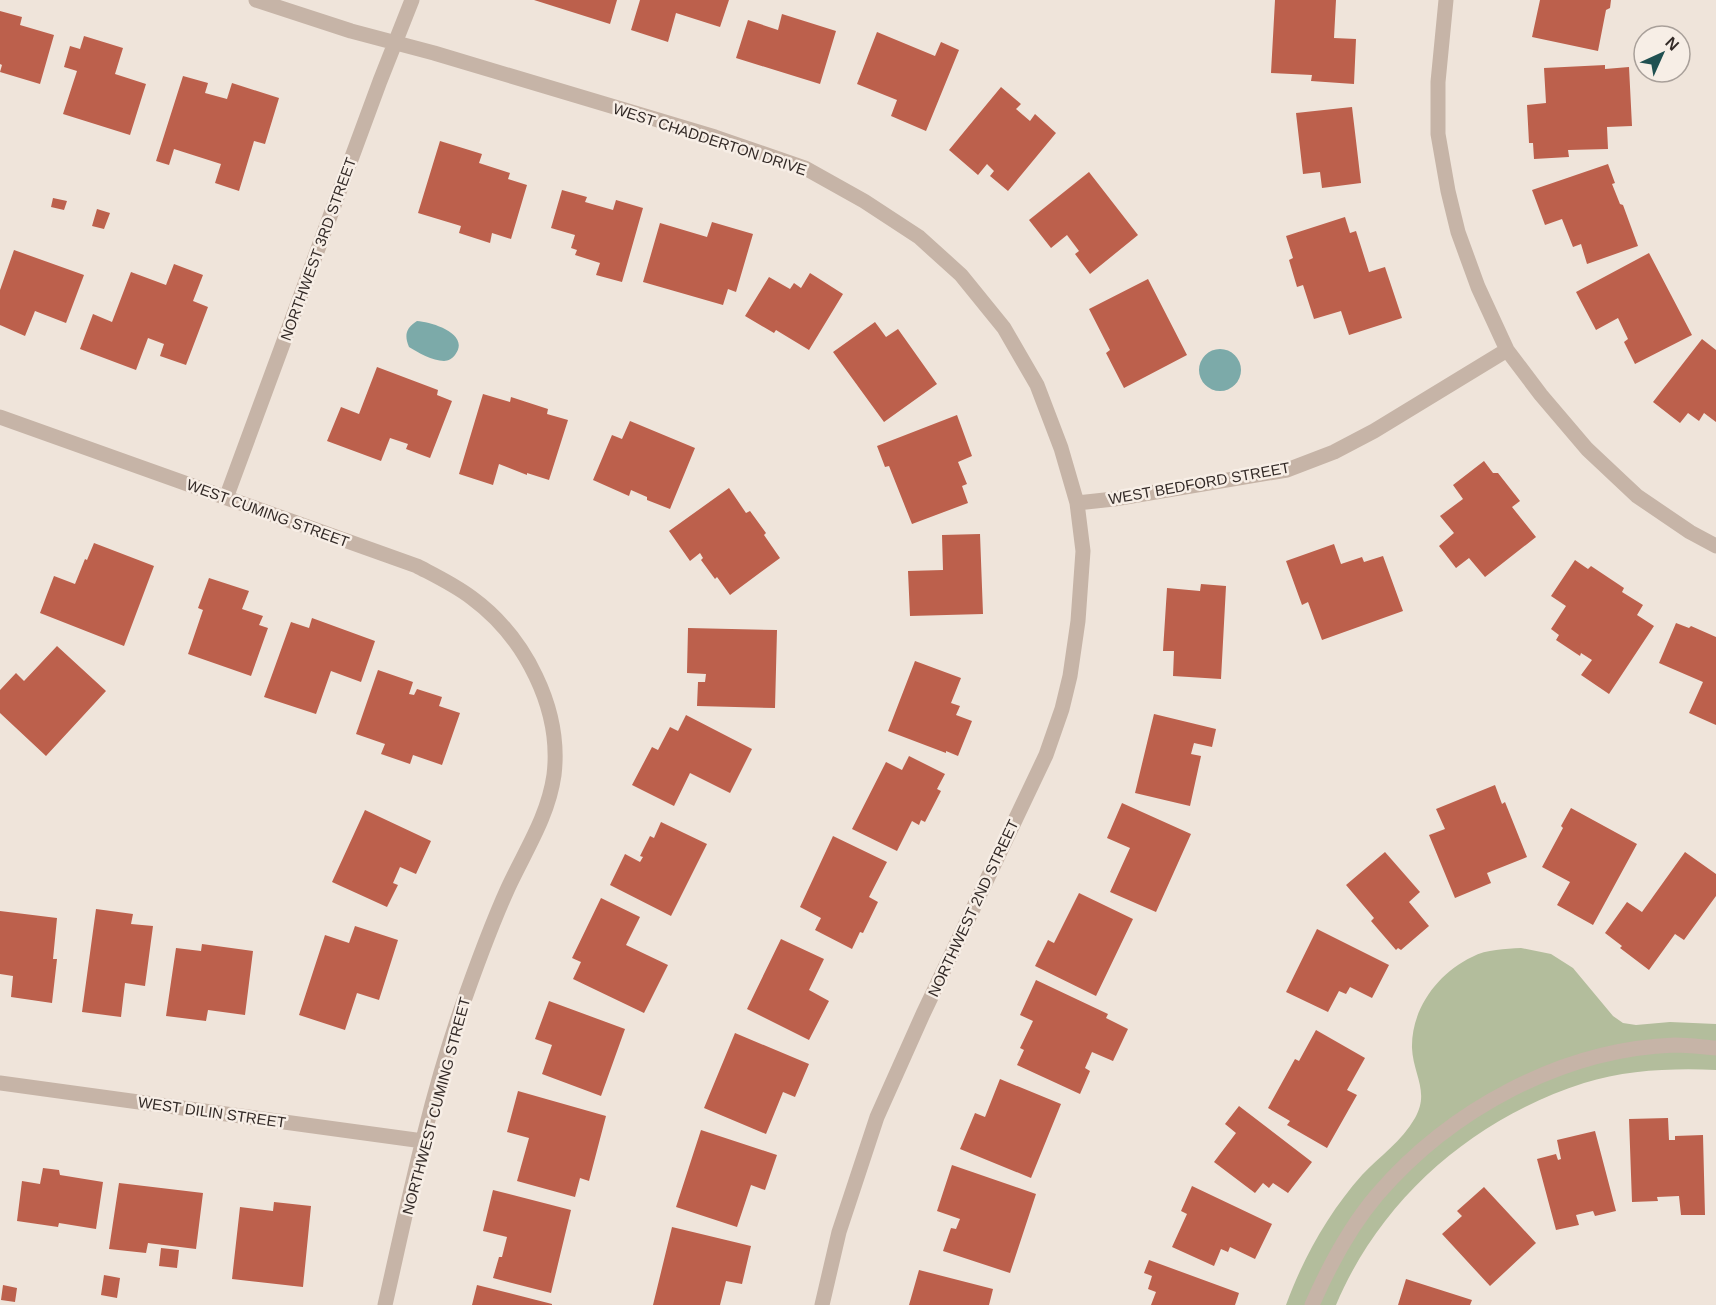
<svg xmlns="http://www.w3.org/2000/svg" width="1716" height="1305" font-family="Helvetica,sans-serif">
  <style>
    .green { fill: #b3bd9c }
    .water { fill: #7caaa9 }
    .building { fill: #bc604c }
    .lines { fill: none; stroke-linecap: round; stroke-linejoin: round }
    .service { stroke: #c6b4a7; stroke-width: 15 }
    .minor { stroke: #c6b4a7; stroke-width: 15 }
    .labels { text-anchor: middle; dominant-baseline: central; stroke-width: 5; stroke-linejoin: round; paint-order: stroke }
    .street-label { font-size: 15px; fill: #332a27; stroke: #f7eee6 }
  </style>
  <rect width="100%" height="100%" fill="#efe4da"/>
  <path class="green" d="M1521 948 1551 954 1573 968 1613 1016 1623 1023 1636 1025 1670 1022 1716 1024V1070C1673 1068 1626 1070 1584 1083 1474 1118 1381 1198 1336 1305H1286C1303 1258 1329 1212 1362 1175 1380 1156 1402 1141 1415 1118 1430 1092 1413 1074 1412 1048 1411 1009 1438 973 1472 957 1487 949 1505 949 1521 948Z"/>
  <path class="water" d="M417 321C432 322 471 334 455 355 453 358 448 361 444 361 433 361 417 352 409 347 404 335 406 328 417 321Z
    M1199 370a21 21 0 1 1 42 0a21 21 0 1 1-42 0Z"/>
  <path class="building" d="M534 0H617L610 24Z
    M640 0H729L720 27 676 13 668 42 631 30Z
    M1275 0H1336L1334 38 1356 39 1354 84 1311 81 1312 75 1271 73Z
    M1540 0H1611L1610 8 1606 10 1598 51 1532 37Z
    M0 11 22 17 20 25 54 35 40 84 0 72 2 65 0 64Z
    M782 14 836 31 820 84 736 58 748 20 778 30Z
    M877 32 935 56 941 42 959 50 926 131 891 116 897 100 857 84Z
    M84 36 123 48 115 74 146 84 130 135 63 114 77 71 64 67 70 46 80 49Z
    M1605 65V69L1629 67 1632 126 1607 127 1608 149 1568 150 1569 157 1534 159 1533 143H1529L1527 105 1546 103 1544 68Z
    M183 76 208 83 205 93 227 99 232 83 279 98 265 144 254 141 239 191 215 183 221 164 174 149 169 165 156 161Z
    M1001 87 1021 104 1016 109 1030 121 1035 114 1056 133 1008 191 990 176 994 171 987 164 978 175 949 150Z
    M1352 107 1361 183 1322 188 1320 172 1303 174 1296 113Z
    M440 141 482 154 479 163 510 173 508 179 527 185 511 239 492 233 490 243 459 233 461 226 418 213Z
    M1608 164 1615 183 1612 184 1620 204 1623 205 1638 246 1587 264 1581 244 1573 247 1562 219 1545 225 1532 190Z
    M1089 172 1138 235 1090 274 1075 254 1079 251 1067 235 1051 248 1029 220Z
    M562 190 587 197 585 202 613 210 616 200 643 208 622 282 596 275 600 263 575 255 577 250 571 248 575 235 551 228Z
    M53 198 67 201 64 210 51 207Z
    M97 209 110 213 104 229 92 226Z
    M1345 217 1350 233 1356 231 1369 272 1385 267 1402 318 1349 335 1341 311 1314 319 1303 285 1297 287 1289 260 1293 258 1286 236Z
    M712 222 753 234 736 292 728 289 723 305 643 282 660 223 707 237Z
    M14 250 84 275 66 323 35 311 25 336 0 325V290Z
    M1649 253 1692 335 1635 364 1624 342 1628 339 1618 318 1596 330 1576 292Z
    M174 264 203 275 193 301 208 307 186 365 160 356 164 344 148 338 136 370 80 349 93 314 112 322 131 272 166 285Z
    M810 273 843 294 809 350 776 330 774 333 745 316 769 277 790 289 794 283 801 288Z
    M1148 279 1187 355 1124 388 1106 353 1110 350 1089 309Z
    M875 322 886 337 898 329 937 384 884 422 833 352Z
    M1702 339 1716 350V422L1704 413 1699 421 1688 413 1680 423 1653 402Z
    M377 367 438 390 437 395 452 401 430 458 406 449 408 444 390 438 381 461 327 441 341 407 359 414Z
    M483 394 510 402 511 397 548 409 547 414 568 420 549 480 527 473V475L499 464 493 485 459 474Z
    M957 415 972 456 958 462 967 484 962 486 968 503 912 524 889 466 885 467 877 446Z
    M630 421 695 448 670 509 647 500V497L631 490 629 496 593 480 612 435 622 439Z
    M1484 461 1493 473H1498L1520 501 1512 507 1536 537 1485 577 1469 558 1456 568 1439 546 1454 533 1440 516 1463 499 1453 485Z
    M729 488 746 513 750 511 766 533 764 535 780 558 730 595 717 577 715 579 701 560 703 558 700 553 690 561 669 531Z
    M980 534 983 614 910 616 908 571 943 570 942 535Z
    M94 543 154 566 124 646 40 613 54 576 75 584 85 559 87 560Z
    M1334 544 1341 564 1362 557 1364 562 1383 556 1403 611 1322 640 1308 602 1302 605 1286 561Z
    M1575 560 1588 569 1591 566 1624 588 1622 592 1643 605 1637 615 1654 626 1609 694 1581 675 1592 660 1581 653 1580 656 1556 640 1559 635 1551 629 1566 606 1551 596Z
    M209 578 249 591 242 609 263 616 259 625 268 628 251 676 188 654 203 610 198 608Z
    M1201 584 1226 586 1221 679 1173 676 1174 651H1163L1167 588 1200 591Z
    M312 618 375 641 361 682 331 671 316 714 264 697 291 622 309 628Z
    M1676 623 1689 628 1691 626 1716 637V725L1689 713 1703 682 1659 663Z
    M688 628 777 630 775 708 697 706 698 682H705L706 674 687 673Z
    M57 646 106 691 46 756 0 713V690L16 673 24 681Z
    M915 661 961 678 951 703 960 706 956 715 972 721 958 756 946 751V753L888 731Z
    M378 670 413 682 409 694 414 695 417 689 442 697 439 706 460 713 442 765 413 755 410 764 381 754 385 744 356 734Z
    M1154 714 1216 729 1212 747 1194 743 1191 754 1201 756 1190 806 1135 793Z
    M686 715 752 749 730 793 690 773 674 806 632 785 652 747 658 750 670 727 678 731Z
    M909 756 945 774 937 789 941 791 925 822 921 820 919 825 912 821 897 851 852 829 886 762 902 770Z
    M1495 785 1502 804 1505 802 1527 857 1487 873 1491 883 1455 898 1429 835 1445 829 1436 809Z
    M1122 803 1191 834 1156 912 1110 892 1130 848 1107 838Z
    M1571 808 1637 844 1593 925 1557 905 1570 882 1542 867 1563 828 1561 826Z
    M365 810 431 841 416 874 400 867 393 883 398 885 387 907 332 882Z
    M661 822 707 844 671 916 610 885 625 854 640 862 643 857 640 856 650 836 654 838Z
    M833 836 887 862 869 897 878 902 863 933 860 932 852 949 815 930 821 918 800 907Z
    M1385 852 1420 892 1409 902 1429 926 1401 950 1398 948 1396 950 1371 921 1374 918 1346 885Z
    M1685 852 1716 874V896L1684 940 1675 934 1649 970 1620 948 1622 946 1605 933 1627 902 1642 912Z
    M1079 893 1133 919 1096 996 1035 966 1048 940 1054 943Z
    M601 898 640 917 626 945 668 965 644 1013 573 979 581 962 572 958Z
    M96 909 133 914 131 924 153 926 145 986 125 983 121 1017 82 1012Z
    M0 911 57 918 53 959H57L52 1003 11 997 13 976 0 974Z
    M355 926 398 940 379 1000 357 993 345 1030 299 1015 325 935 349 943Z
    M1317 929 1389 965 1372 998 1350 987 1346 994 1339 991 1328 1012 1286 992Z
    M781 939 824 959 809 990 829 1001 809 1040 747 1009Z
    M202 944 253 951 245 1015 208 1010 206 1021 166 1016 176 948 201 951Z
    M1036 980 1108 1014 1106 1018 1128 1029 1113 1061 1092 1052 1085 1068 1090 1071 1080 1094 1017 1065 1024 1050 1020 1048 1033 1021 1020 1015Z
    M549 1001 625 1029 601 1096 542 1074 552 1045 535 1039Z
    M1316 1030 1365 1058 1347 1090 1357 1095 1327 1148 1287 1125 1290 1121 1268 1108 1295 1059 1299 1061Z
    M735 1033 809 1064 795 1097 783 1092 766 1134 704 1108Z
    M1000 1079 1061 1104 1031 1178 960 1149 975 1113 985 1117Z
    M518 1091 606 1116 589 1181 580 1178 575 1197 517 1181 529 1138 507 1132Z
    M1239 1106 1312 1162 1288 1193 1273 1183 1269 1188 1263 1183 1255 1193 1214 1162 1236 1133 1225 1124Z
    M1668 1118 1669 1140H1675V1136L1703 1135 1705 1215H1681L1679 1196 1657 1197 1658 1201 1632 1202 1629 1119Z
    M701 1130 777 1155 765 1190 751 1185 737 1227 676 1207Z
    M1595 1131 1616 1211 1595 1216 1593 1211 1576 1215 1579 1225 1556 1230 1537 1159 1556 1154 1558 1160 1561 1159 1557 1140Z
    M952 1165 1036 1194 1010 1273 943 1251 951 1228 956 1229 960 1219 937 1211Z
    M43 1168 59 1170 60 1175 103 1182 96 1229 59 1223 58 1227 17 1221 22 1181 40 1184Z
    M119 1183 203 1193 196 1249 148 1243 146 1253 109 1249Z
    M1192 1186 1272 1224 1255 1259 1230 1247 1228 1252 1221 1249 1214 1266 1172 1247 1187 1214 1181 1211Z
    M1484 1187 1536 1243 1490 1286 1442 1234 1462 1216 1457 1211Z
    M493 1190 571 1210 551 1293 493 1278 499 1257H502L507 1237 483 1231Z
    M274 1202 311 1206 303 1287 232 1279 240 1207 273 1211Z
    M672 1227 751 1246 742 1284 726 1281 720 1305H653Z
    M161 1248 179 1250 177 1268 159 1266Z
    M1149 1260 1239 1293 1235 1305H1151L1156 1292 1148 1289 1152 1276 1144 1273Z
    M919 1270 993 1289 989 1305H909Z
    M104 1275 120 1278 117 1298 101 1295Z
    M1406 1279 1472 1300 1470 1305H1398Z
    M3 1285 17 1288 15 1302 1 1300Z
    M477 1285 552 1304V1305H472Z"/>
  <g class="lines">
    <path class="service" d="M1312 1305C1329 1266 1349 1228 1377 1195 1450 1110 1562 1049 1675 1045 1688 1045 1703 1047 1716 1048"/>
    <path class="minor" d="M256 0 351 31 434 53 715 137 805 168 864 201 919 237 961 275 1004 328 1037 385 1061 448 1077 503 1083 551 1078 621 1070 676 1062 709 1046 755 923 1014 877 1117 839 1232 822 1305
      M1446 0 1438 82V134L1448 191 1458 232 1478 287 1507 350 1541 395 1587 449 1637 496 1690 532 1716 546
      M0 417 417 566C436 576 455 585 472 598 525 637 562 709 554 775 548 817 525 851 508 888 489 930 474 972 459 1015 427 1109 407 1208 385 1305
      M226 498 380 81 412 0
      M1077 503 1114 499 1287 470 1334 452 1374 431 1507 350
      M0 1083 423 1141"/>
  </g>
  <g class="labels">
    <g class="street-label">
      <text transform="translate(710 139) rotate(18)">WEST CHADDERTON DRIVE</text>
      <text transform="translate(318 249) rotate(-70)">NORTHWEST 3RD STREET</text>
      <text transform="translate(1199 483) rotate(-10)">WEST BEDFORD STREET</text>
      <text transform="translate(268 513) rotate(20)">WEST CUMING STREET</text>
      <text transform="translate(973 908) rotate(-65)">NORTHWEST 2ND STREET</text>
      <text transform="translate(436 1106) rotate(-75)">NORTHWEST CUMING STREET</text>
      <text transform="translate(212 1112) rotate(8)">WEST DILIN STREET</text>
    </g>
  </g>
  <g transform="translate(1662 54) rotate(45)"><circle r="28" fill="#f7eee6" stroke="#a9a09a" stroke-width="1.5"/>
  <path d="M0-4.5L10 22L0 15L-10 22Z" fill="#205051"/>
  <text y="-9" font-size="16" font-weight="bold" text-anchor="middle" fill="#332a27">N</text>
  </g>
</svg>
